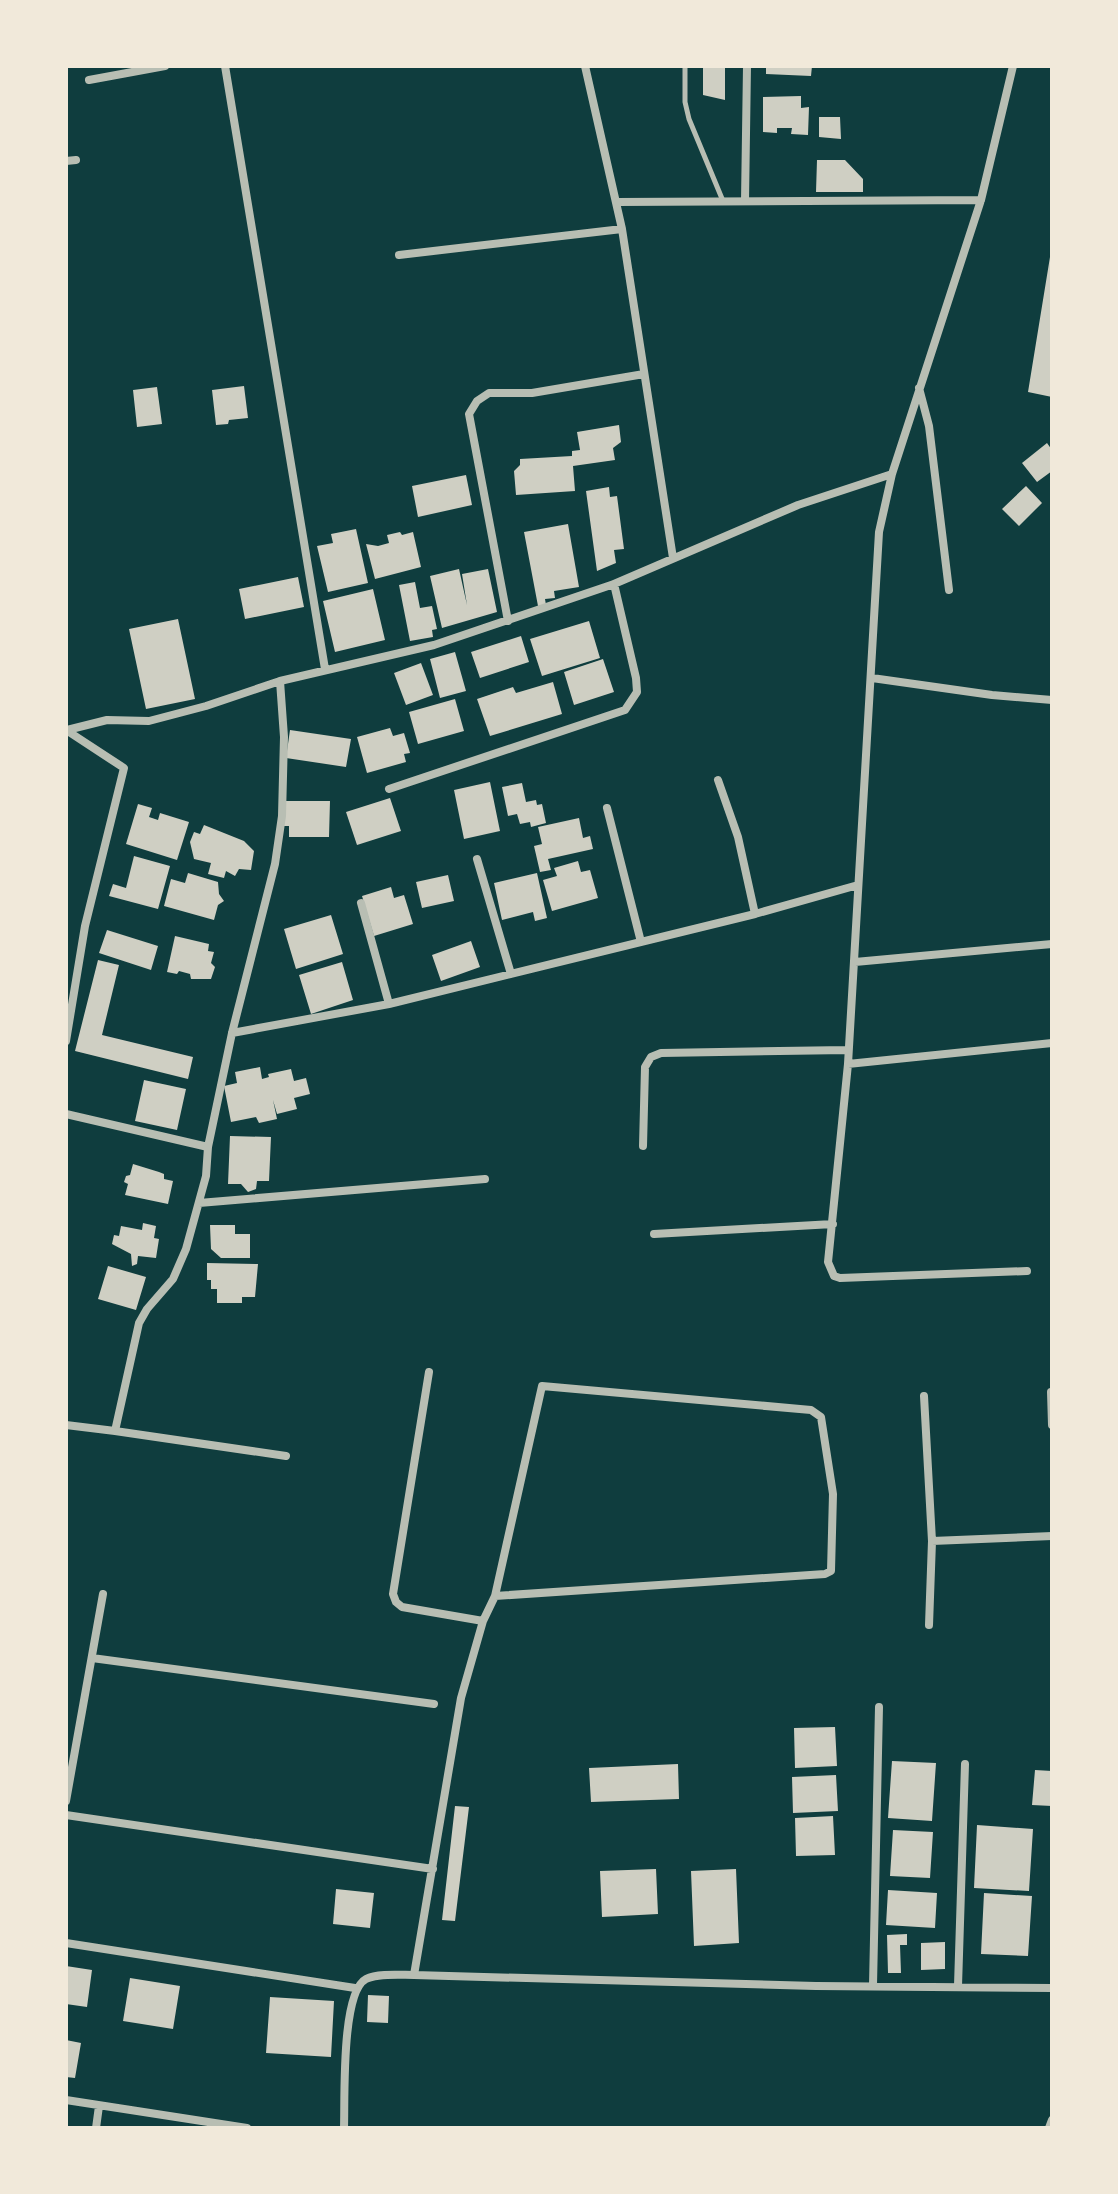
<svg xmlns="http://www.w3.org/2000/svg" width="1118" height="2194" font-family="Jost,sans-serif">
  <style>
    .building { fill: #cfcfc3 }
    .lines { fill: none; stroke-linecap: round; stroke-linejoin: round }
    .service { stroke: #b8beb3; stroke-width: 5 }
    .minor { stroke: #b8beb3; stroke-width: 8 }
  </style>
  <rect width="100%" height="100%" fill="#0f3d3e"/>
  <path class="building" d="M703 66H725V100L703 95Z
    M766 66H812L811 76 766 74Z
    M801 96V108L809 107 808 135 791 134 792 128H777V133L763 132V97Z
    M819 117H840L841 139 819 137Z
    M817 160H845L863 179V192H816Z
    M1050 257H1052V397L1028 392Z
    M244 386 248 418 229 420 228 424 216 425 212 390Z
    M157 387 162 424 137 427 133 390Z
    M619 425 621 442 613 448 615 460 573 466 575 491 516 495 514 471 520 465V459L572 456V451L580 450 577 432Z
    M1047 443 1052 450V471L1037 482 1022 463Z
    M466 475 472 505 418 517 412 486Z
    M1026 486 1042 503 1019 526 1002 509Z
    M609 487 610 497 617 496 624 549 614 550 616 563 597 571 586 491Z
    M568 524 579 587 554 591 555 598 545 599 546 605 538 606 524 532Z
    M356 529 368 583 328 592 317 546 333 543 331 534Z
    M400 532 402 535 413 532 421 567 375 579 366 544 378 546 389 543 387 535Z
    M459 569 467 605 462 574 488 569 497 612 442 628 430 576Z
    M298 577 304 607 245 619 239 589Z
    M415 582 420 608 432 606 437 629 432 630 433 637 410 641 399 585Z
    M373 589 385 640 335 652 323 601Z
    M178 619 195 699 146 709 129 629Z
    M589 621 600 658 542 676 530 639Z
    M521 636 529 662 480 678 471 652Z
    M455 652 466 691 440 698 430 659Z
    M603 659 614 692 574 705 564 672Z
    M421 663 433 695 406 705 394 673Z
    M553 682 562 714 490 736 477 699 513 687 516 693Z
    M455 699 464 731 418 744 409 712Z
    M390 728 393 736 404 733 410 753 404 754 406 762 367 773 357 737Z
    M290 730 351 739 346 767 286 758Z
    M490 782 500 831 464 839 454 790Z
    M522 783 526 802 536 800 537 805 542 804 546 823 531 827 530 822 520 824 517 814 508 816 502 787Z
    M390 798 401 831 357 845 346 812Z
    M284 801H330L329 837H289V826H284Z
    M138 804 152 808 149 817 158 820 160 813 189 822 177 860 126 844Z
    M579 818 583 838 590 836 593 849 548 859 551 870 540 872 534 846 542 844 538 827Z
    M204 825 244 841 254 851 251 870 239 869 235 876 226 871 224 878 208 874 211 863 194 859 190 842 194 832 200 834Z
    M134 856 170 866 158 909 109 896 113 884 126 888Z
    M578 861 581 872 590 870 598 898 552 911 543 880 557 876 554 868Z
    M188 873 218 882 219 894 224 901 218 905 214 920 164 906 171 879 185 883Z
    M537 873 547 918 535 921 533 912 502 920 494 883Z
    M448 875 454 901 422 908 416 882Z
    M391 887 394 898 404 895 413 924 374 936 362 896Z
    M331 915 343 954 296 969 284 929Z
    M107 930 158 946 151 970 99 953Z
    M175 936 209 944 208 951 214 952 211 963 215 967 211 979H191L190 974 179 971 177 974 167 972Z
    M471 941 480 967 441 981 432 955Z
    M98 960 119 965 102 1035 193 1057 188 1079 75 1051Z
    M342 962 353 1000 311 1014 299 975Z
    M260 1067 262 1079 269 1077 268 1074 291 1069 294 1081 306 1078 310 1094 294 1098 297 1109 277 1114 273 1100 277 1119 259 1123 256 1117 231 1122 224 1086 237 1083 235 1072Z
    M144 1080 186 1089 177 1130 135 1121Z
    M230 1136 271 1137 269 1181H257L256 1189 248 1192 241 1184H228Z
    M133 1164 159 1172 164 1174V1179L173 1181 168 1204 125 1195 128 1184 124 1182 126 1176 130 1175Z
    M143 1223 156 1226 154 1238 159 1239 156 1258 138 1256 137 1264 132 1266 131 1254 112 1244 114 1235 119 1236 121 1226 142 1230Z
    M210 1225H235V1234H250V1258H221L211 1249Z
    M207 1263 258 1264 255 1297H242V1303H217V1289H211V1280H207Z
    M108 1266 146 1277 136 1310 98 1299Z
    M835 1727 837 1766 795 1768 794 1728Z
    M892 1761 936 1763 932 1821 888 1818Z
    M678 1764 679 1799 591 1802 589 1768Z
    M1035 1770 1052 1771V1806L1032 1805Z
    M836 1775 838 1811 793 1813 792 1777Z
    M455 1806 469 1807 455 1921 442 1920Z
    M833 1816 835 1855 796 1856 795 1818Z
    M977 1825 1033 1829 1029 1891 974 1888Z
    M893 1830 933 1832 930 1878 890 1876Z
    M656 1869 658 1914 602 1917 600 1871Z
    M736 1869 739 1943 694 1946 691 1871Z
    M336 1889 374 1893 370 1928 333 1924Z
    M888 1890 937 1893 935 1928 886 1925Z
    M984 1893 1032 1896 1028 1956 981 1954Z
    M907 1934V1945H900L901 1973H888L887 1935Z
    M945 1942V1969L921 1970V1943Z
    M66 1966 92 1970 87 2007 66 2004Z
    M130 1978 180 1986 173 2029 123 2021Z
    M368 1995 389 1996 388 2023 367 2022Z
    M270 1997 334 2001 331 2057 266 2053Z
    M66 2040 81 2043 75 2078 66 2077Z"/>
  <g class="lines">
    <path class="service" d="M685 66V102L689 119 723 201"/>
    <path class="minor" d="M225 66 325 669
      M585 66 622 229 673 558
      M1013 66 981 200 892 474 879 532 848 1064 828 1262 834 1276 840 1278 1027 1271
      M89 80 165 66
      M66 161 76 160
      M745 201 747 66
      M617 202 981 200
      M399 255 622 229
      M919 388 929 426 949 590
      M508 621 469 414 477 401 489 393H532L644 374
      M872 678 992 695 1052 700
      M66 730 124 768 85 926 66 1041
      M67 730 107 720 149 721 206 706 280 681 434 645 614 584 798 505 892 474
      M718 780 738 837 755 914
      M389 789 625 710 637 692 636 678 614 584
      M607 808 641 942
      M477 859 511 974
      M361 903 389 1004
      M855 962 1052 944
      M232 1033 389 1004 755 914 858 885
      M848 1064 1052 1043
      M66 1114 208 1147
      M643 1146 645 1067 651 1057 661 1053 847 1050
      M199 1203 485 1179
      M654 1234 833 1224
      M429 1372 393 1594 396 1602 402 1607 483 1621
      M1051 1392 1052 1425
      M924 1396 932 1541 929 1625
      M66 1425 115 1431 139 1323 147 1309 173 1279 186 1249 206 1176 208 1147 232 1033 275 864 282 816 284 737 280 681
      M115 1431 286 1456
      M932 1541 1052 1536
      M92 1658 434 1704
      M66 1801 103 1594
      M66 1815 433 1869
      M66 1943 355 1988
      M414 1975 461 1698 483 1621 495 1596 542 1386 811 1410 821 1417 833 1494 831 1571 825 1574 495 1596
      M873 1985 879 1707
      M958 1986 965 1764
      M66 2100 247 2128
      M96 2128 99 2106
      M344 2128C345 2099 341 1992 366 1979 378 1973 400 1975 414 1975L816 1986 1052 1988
      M1049 2128 1052 2120"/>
  </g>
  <rect width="1118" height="2194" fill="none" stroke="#f1e9da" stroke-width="136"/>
</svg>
